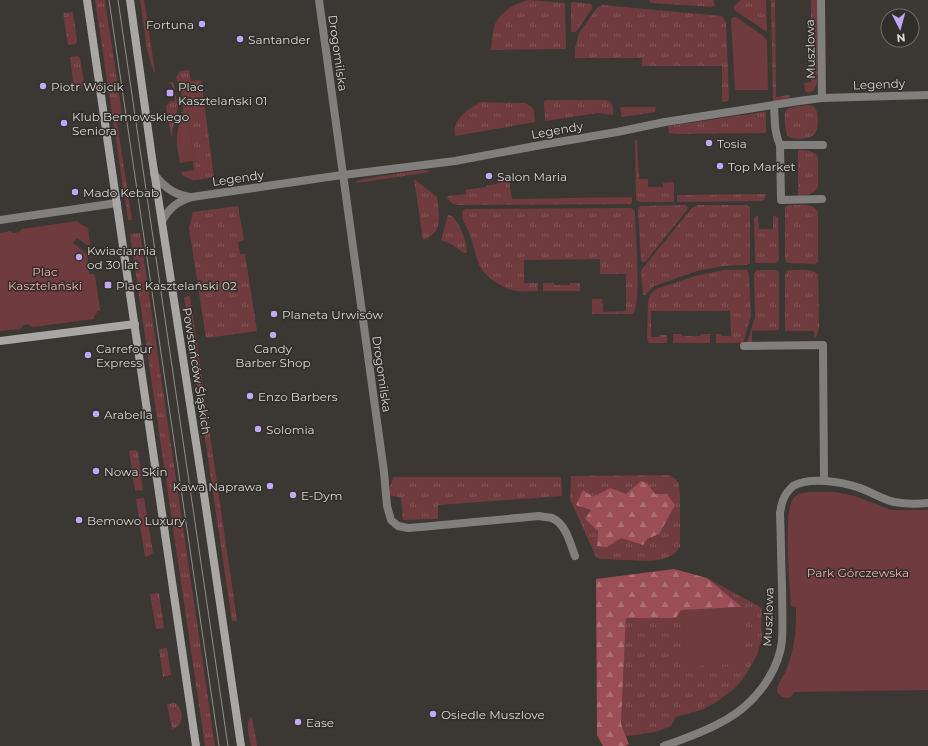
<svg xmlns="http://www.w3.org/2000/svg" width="928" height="746" font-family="Montserrat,sans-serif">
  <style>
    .grass { fill: url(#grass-tufts) }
    .forest { fill: url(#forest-firs) }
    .green { fill: #6f3b3f }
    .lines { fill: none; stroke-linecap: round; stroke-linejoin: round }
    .street { stroke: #807f7c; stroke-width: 8 }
    .secondary { stroke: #a8a7a3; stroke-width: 8 }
    .tram { stroke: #908e8a; stroke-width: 1 }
    .poi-dot { fill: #c0a8f4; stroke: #312d29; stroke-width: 1.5 }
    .labels { text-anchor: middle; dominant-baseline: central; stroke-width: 3; stroke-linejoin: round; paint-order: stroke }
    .poi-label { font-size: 12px; fill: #d9d7d4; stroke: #312d29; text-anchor: start }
    .street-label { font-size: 12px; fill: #d9d7d4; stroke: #312d29 }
    .park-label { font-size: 12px; fill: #f2aeb2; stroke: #312d29 }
  </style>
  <defs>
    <pattern id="grass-tufts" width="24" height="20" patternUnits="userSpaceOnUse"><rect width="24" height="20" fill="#6f3b3f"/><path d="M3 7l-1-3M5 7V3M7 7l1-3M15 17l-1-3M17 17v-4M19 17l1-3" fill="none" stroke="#83575a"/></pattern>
    <pattern id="forest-firs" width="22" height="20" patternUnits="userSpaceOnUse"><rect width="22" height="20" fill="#9b4e55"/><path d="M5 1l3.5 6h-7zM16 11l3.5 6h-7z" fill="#ad6f74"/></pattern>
  </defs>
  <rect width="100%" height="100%" fill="#3b3733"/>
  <path class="grass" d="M95 0H105L107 14 122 114 116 115 132 220H128Z
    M140 0H144L155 72H154L147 50Z
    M529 0 542 1 565 3 566 49 491 50C492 42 492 32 495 24 502 11 515 3 529 0Z
    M649 0H713L715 5 713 7 651 3Z
    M741 0H766L767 32 734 10V6Z
    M771 0H775L776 97 789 95 791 96 788 99 773 102Z
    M811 0H817V83L814 90 812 92 808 93 805 91 804 83 811 82Z
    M573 2 591 4 592 7V9L576 32H571V3Z
    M602 5 722 16 726 22 729 98 728 101 722 102V66H642V58H575V48L579 33 597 8Z
    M73 12 77 41 76 44 68 45 63 13Z
    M78 56 80 58 84 83 82 87 78 90H74L70 57Z
    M189 70 191 81 201 80 214 177 197 180 184 87 179 73 180 71Z
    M172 81 174 86 178 107 173 127 172 136 171 135 166 106 171 101H175L172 84H169Z
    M547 100H607C614 103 613 109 613 115L598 113 545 121 544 103V101Z
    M481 102 525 103 533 108 534 111 535 122 455 136C455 133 454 129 455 126 459 114 471 108 481 102Z
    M809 105C812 106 813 106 815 108 819 113 819 130 814 135 808 139 791 141 787 135 786 132 786 129 785 126 785 119 783 113 788 108Z
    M620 107H656L655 112 622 117 621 113Z
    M764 112H766V132L765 133 676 134 669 133 668 126Z
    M635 140H637L639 179H648V187H663V183L674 182V202H640L636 200Z
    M798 150C805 150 810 150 816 154L818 158V187L814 192 810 194 798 196Z
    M422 170H425L431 172 356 183 357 181 363 179Z
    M414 179 437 197C439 214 444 233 423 240Z
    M509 181 512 199 632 197V202L631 204 457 205 453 204 447 198 448 196 466 194 465 190 486 187V186L497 184V183Z
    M766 194 765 199 762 201 677 202V195Z
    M685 205 688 207 687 210 646 261 644 262H642L641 260 638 210 639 207 641 206Z
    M697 205H746L750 207V263L746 265 723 266 697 271 654 286 645 295H643L642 285 641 271 642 269 692 208Z
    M807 205C813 206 816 208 818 213V262L815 264 789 263 786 262 785 257V207L789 205Z
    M238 206 244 240 238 242 240 254H245L257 331 206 338 189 228 193 212Z
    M630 208 633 209 635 212C635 230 642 303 633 314H592V299H602L603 312 626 311V274H600V259L524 260V283H538V291C531 291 523 292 516 291 504 289 483 276 479 264 475 255 473 244 470 234 467 227 460 218 463 211L466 209Z
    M448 215 452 216C461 225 466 240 467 252L466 253H464L451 244 441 240Z
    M756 216H758L759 229H773V216H775L778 217 779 259 777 262 776 263H758L755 262 754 218Z
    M140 233 215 746H205L130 234Z
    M724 270H747L749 274 751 316 743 343H716V334H721L722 336H731L730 311H651V337H659L660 335H667V343H649L647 338 648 302 650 295 656 289 695 276Z
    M757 270H776L778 271 779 273V330L752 331V343H747L755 317 754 274 756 271Z
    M790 270C799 270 813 268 818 275L819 327 817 335 814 339V331H785V275L787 271Z
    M543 283H554V285H570V283H580V291H543Z
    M190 296 237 621H232L184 297Z
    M673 334H682V336H700L701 334H710V343H673Z
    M136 450 138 452 143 490 135 491 129 451Z
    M669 475 676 479 679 484 680 498V547C670 564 645 561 628 560 619 560 609 559 600 559L596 557 570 499 571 476Z
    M393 477H561L562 496 438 505V519L403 520 401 498 388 495Z
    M144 498 153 553 148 556 145 557 136 499Z
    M707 578 762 608 761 628 763 635 757 655 745 676 734 689 715 703 701 710 676 717 671 726 656 732 626 736 621 724 626 618H676L681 610 741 606Z
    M159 593 164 628 156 629 150 594Z
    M167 648 171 675 163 677 159 649Z
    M175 703C184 709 185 726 172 729L167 704Z
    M251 716 253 722 257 746H251C249 736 245 724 251 716Z"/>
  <path class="forest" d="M641 481 647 483 655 494H667L675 505 659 534 647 539 643 545 621 538 607 547 597 546 598 531 585 519 591 510 576 505 583 490 593 497 610 488 626 494Z
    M674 569 707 578 742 607 681 610 676 618H626L621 724 629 744 625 746H603L597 735 596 579Z"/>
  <path class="green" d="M734 17H736L762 35 767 40 768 90H735L731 21 732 18Z
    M179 73 184 87 197 180H192L182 175 181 172 194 170 193 161 180 163C178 153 176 144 177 135 178 126 183 115 183 107 183 99 179 85 176 77Z
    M77 221 79 223 88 228 90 244 89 245H87L77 238 73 243 87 254 89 274H94L95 276 100 309V311H98L94 316V319L33 327 30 326 29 324 23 325 22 327 20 329 0 331V233L10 231 13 233 19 232 22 229Z
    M809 492H836L855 496 891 510H928V690L794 692 792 696 789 698C784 698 779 697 777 691 776 686 785 674 787 668 789 661 792 654 793 647 796 634 796 620 796 607L791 606C790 587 783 512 793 499 797 493 803 493 809 492Z
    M740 607 744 663 686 667 682 611Z"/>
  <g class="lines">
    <path class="street" d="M319 0 384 472 387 506 391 520 398 526 408 528 421 527 539 516C543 517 548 517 552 518 566 524 570 543 575 556
      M821 0 822 98
      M774 105C775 119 774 133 780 145L781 200 822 199
      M780 145H823
      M154 174C163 186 176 196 191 197
      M0 220 117 203
      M162 221C170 207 177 202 192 197L335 176 455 161 541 145 617 132 665 122 799 101 822 98 928 95
      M744 346 823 345 824 481
      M664 746C689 737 723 725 743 708 763 691 779 667 782 641 783 623 782 604 782 586 781 562 781 538 780 513 781 509 781 503 784 498 785 495 790 489 793 486 810 476 842 482 860 488 871 492 882 499 894 502 905 504 917 504 928 503"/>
    <path class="secondary" d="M87 0 196 746
      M130 0 152 158 205 501 241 746
      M0 341 135 324"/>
    <path class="tram" d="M109 0 219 746
      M118 0 228 746"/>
  </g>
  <g class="poi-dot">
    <circle cx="202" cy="24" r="4"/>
    <circle cx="240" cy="39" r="4"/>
    <circle cx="43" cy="86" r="4"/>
    <rect x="166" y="89" width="8" height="8" rx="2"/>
    <circle cx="64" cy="123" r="4"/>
    <circle cx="709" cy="143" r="4"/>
    <circle cx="720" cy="166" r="4"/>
    <circle cx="489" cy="176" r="4"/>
    <circle cx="75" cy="192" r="4"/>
    <circle cx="79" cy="257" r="4"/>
    <rect x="104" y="281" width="8" height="8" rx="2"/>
    <circle cx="274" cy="314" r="4"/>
    <circle cx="273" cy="335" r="4"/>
    <circle cx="88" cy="355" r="4"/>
    <circle cx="250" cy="396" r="4"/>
    <circle cx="96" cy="414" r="4"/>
    <circle cx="258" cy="429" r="4"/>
    <circle cx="96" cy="471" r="4"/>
    <circle cx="270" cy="486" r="4"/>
    <circle cx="293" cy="495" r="4"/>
    <circle cx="79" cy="520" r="4"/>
    <circle cx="433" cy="714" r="4"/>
    <circle cx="298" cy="722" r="4"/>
  </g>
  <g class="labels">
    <g class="poi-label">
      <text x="194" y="24" text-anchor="end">Fortuna</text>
      <text x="248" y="39">Santander</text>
      <text x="51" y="86">Piotr Wójcik</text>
      <text x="178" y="86">Plac<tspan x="178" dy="14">Kasztelański 01</tspan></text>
      <text x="72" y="116">Klub Bemowskiego<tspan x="72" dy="14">Seniora</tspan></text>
      <text x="717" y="143">Tosia</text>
      <text x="728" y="166">Top Market</text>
      <text x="497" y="176">Salon Maria</text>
      <text x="83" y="192">Mado Kebab</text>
      <text x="87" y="250">Kwiaciarnia<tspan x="87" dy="14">od 30 lat</tspan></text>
      <text x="116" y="285">Plac Kasztelański 02</text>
      <text x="282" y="314">Planeta Urwisów</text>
      <text x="96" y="348">Carrefour<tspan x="96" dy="14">Express</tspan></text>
      <text x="273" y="348" text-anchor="middle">Candy<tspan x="273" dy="14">Barber Shop</tspan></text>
      <text x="258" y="396">Enzo Barbers</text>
      <text x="104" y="414">Arabella</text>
      <text x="266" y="429">Solomia</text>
      <text x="104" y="471">Nowa Skin</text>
      <text x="262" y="486" text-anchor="end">Kawa Naprawa</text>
      <text x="301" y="495">E-Dym</text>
      <text x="87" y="520">Bemowo Luxury</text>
      <text x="441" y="714">Osiedle Muszlove</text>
      <text x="306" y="722">Ease</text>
    </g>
    <g class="street-label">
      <text transform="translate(810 49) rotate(-91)">Muszlowa</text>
      <text transform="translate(338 53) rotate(82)">Drogomilska</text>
      <text transform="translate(879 84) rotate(-2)">Legendy</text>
      <text transform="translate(557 130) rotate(-10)">Legendy</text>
      <text transform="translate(238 178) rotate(-8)">Legendy</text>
      <text transform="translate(197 371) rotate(81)">Powstańców Śląskich</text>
      <text transform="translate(382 374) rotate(82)">Drogomilska</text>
      <text transform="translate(768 617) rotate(-88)">Muszlowa</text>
    </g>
    <g class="park-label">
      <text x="45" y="271">Plac<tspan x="45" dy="14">Kasztelański</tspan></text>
      <text x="858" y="572">Park Górczewska</text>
    </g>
  </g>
  <g transform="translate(900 28) rotate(174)"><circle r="19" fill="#312d29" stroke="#74716d"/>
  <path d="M0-3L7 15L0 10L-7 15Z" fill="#c0a8f4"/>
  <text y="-6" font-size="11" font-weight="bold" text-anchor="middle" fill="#d9d7d4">N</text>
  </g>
</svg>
